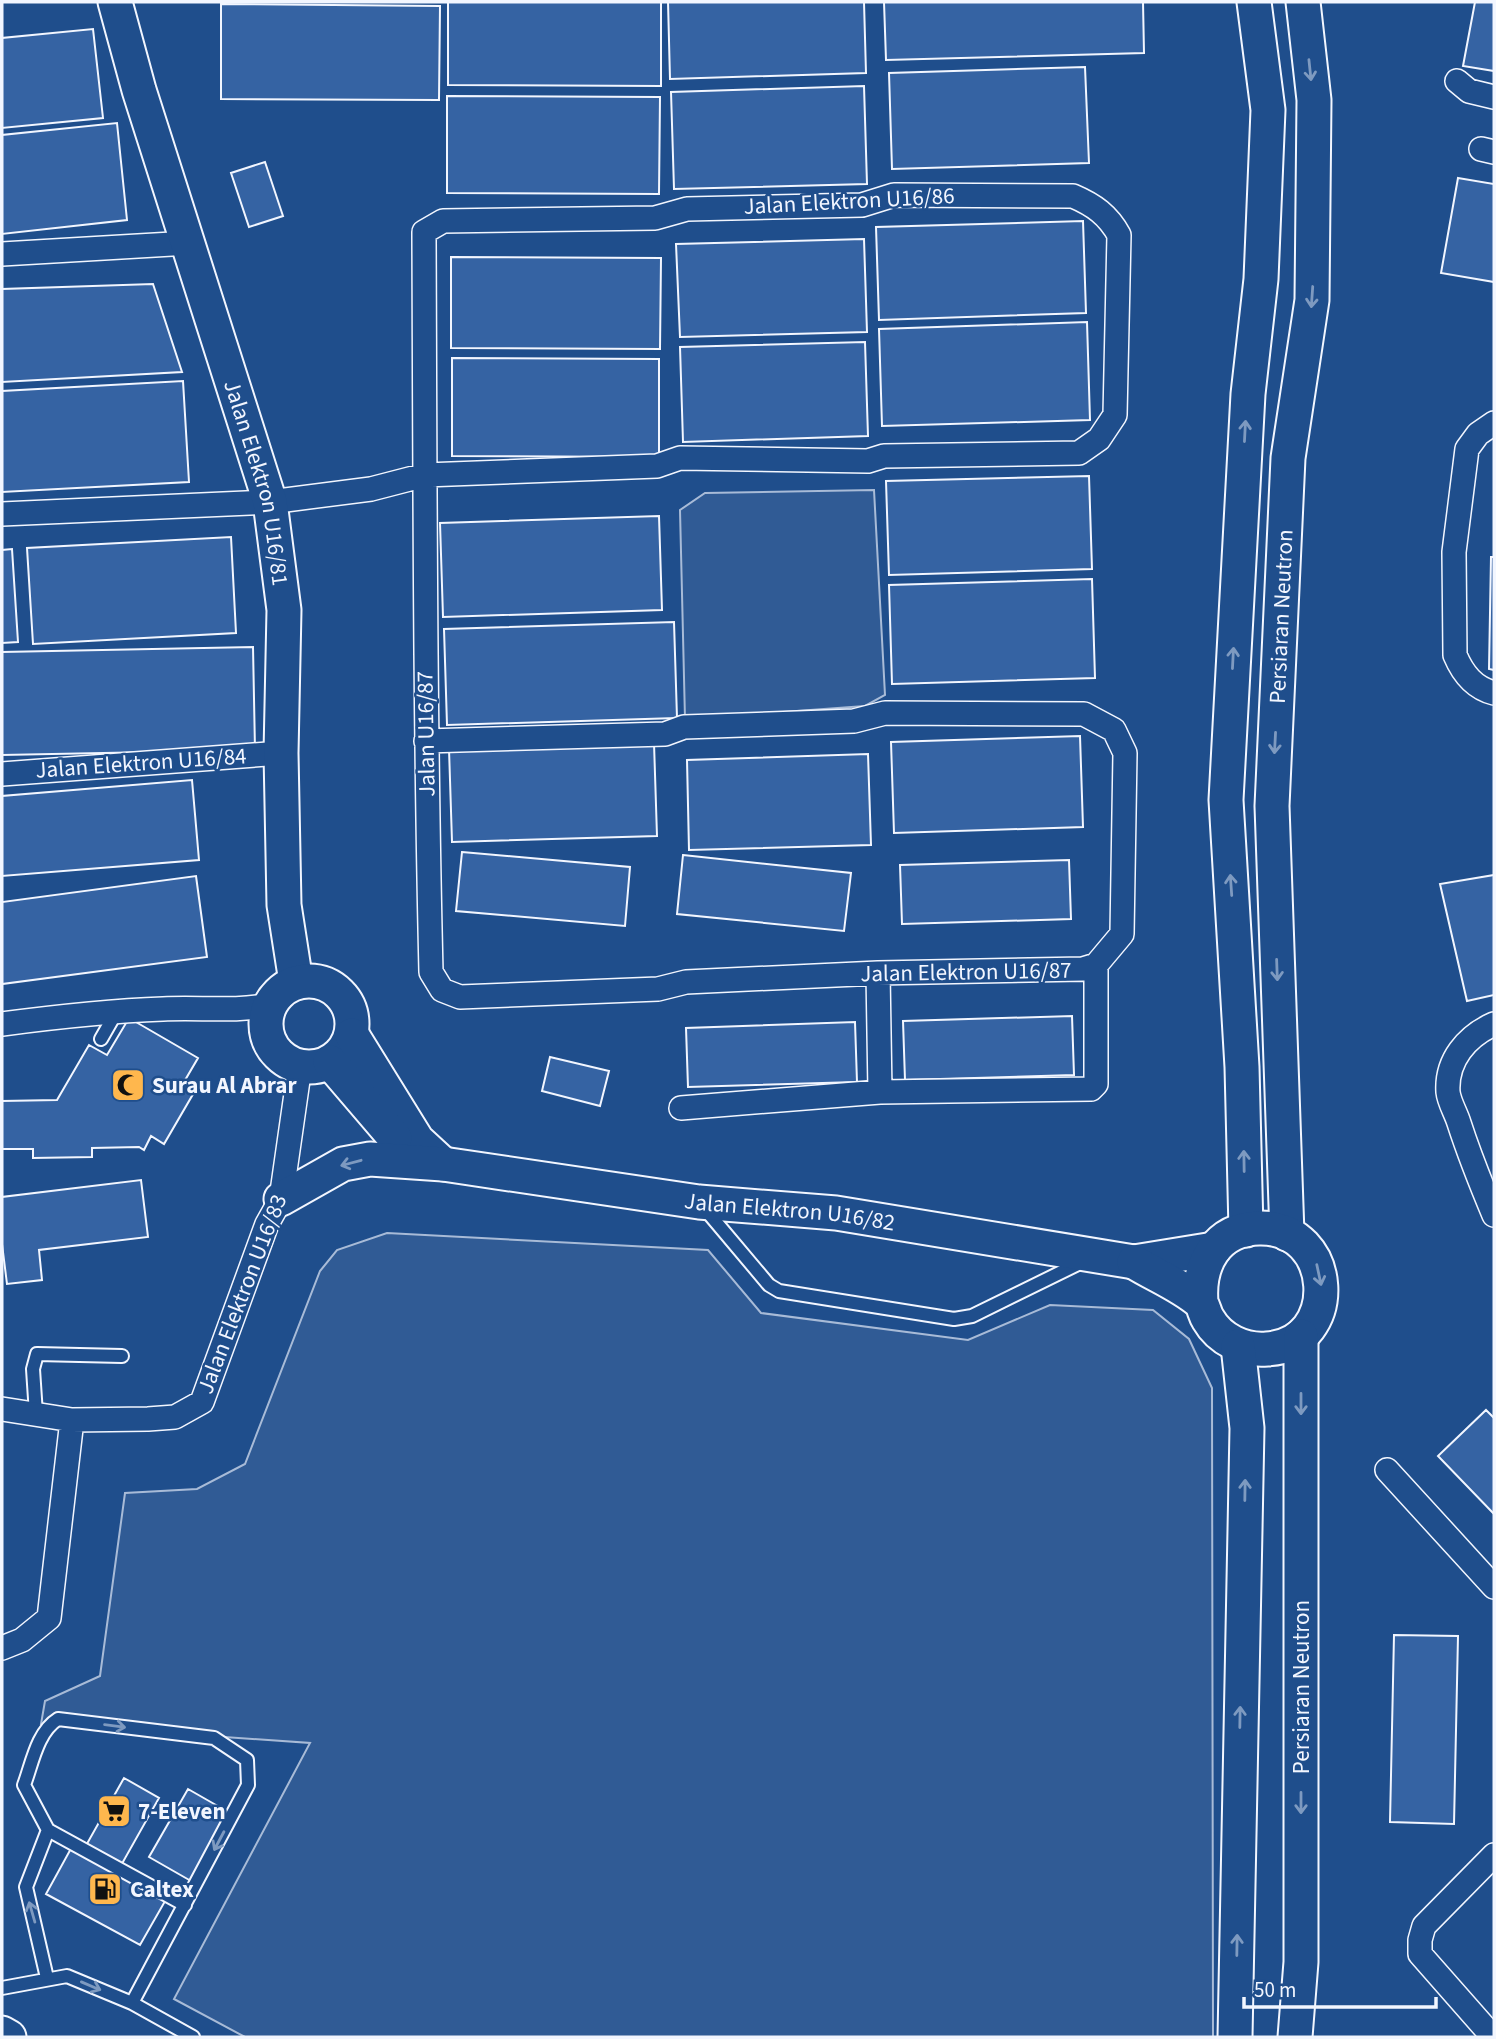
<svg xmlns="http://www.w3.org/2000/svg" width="1496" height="2039" font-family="'Source Sans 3',sans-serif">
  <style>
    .green { fill: #305b95; stroke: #a8bbd7; stroke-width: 2 }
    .building { fill: #3563a3; stroke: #f2f6ff; stroke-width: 2 }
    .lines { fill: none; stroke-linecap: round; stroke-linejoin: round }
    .lane-casing { stroke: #f2f6ff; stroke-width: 16 }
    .street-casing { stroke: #f2f6ff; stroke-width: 26 }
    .secondary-casing { stroke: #f2f6ff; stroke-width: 37 }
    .lane { stroke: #1f4e8c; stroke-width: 12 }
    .street { stroke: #1f4e8c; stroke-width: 23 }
    .secondary { stroke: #1f4e8c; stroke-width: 33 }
    .oneway { stroke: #7e9ac0 }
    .labels { text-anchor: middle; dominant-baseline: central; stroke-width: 5; stroke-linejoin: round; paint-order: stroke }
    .street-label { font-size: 23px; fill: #f2f6ff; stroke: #1f4e8c }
    .poi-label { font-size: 23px; font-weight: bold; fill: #f2f6ff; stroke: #1f4e8c; text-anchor: start }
  </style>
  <rect width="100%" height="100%" fill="#1f4e8c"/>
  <path class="green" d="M874 490 885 695 865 706 685 719 680 510 705 493Z
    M387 1233 708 1250 761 1313 968 1340 1050 1305 1153 1310 1189 1339 1212 1388 1213 2037H245L174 1999 310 1743 41 1724 45 1701 100 1676 125 1493 197 1489 245 1464 320 1271 337 1250Z"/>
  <path class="building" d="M448 2H661V86L448 85Z
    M668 2H864L866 73 670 79Z
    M884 2H1143L1144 53 886 60Z
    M1475 2H1494V71L1463 66Z
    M221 4 440 6 439 100 221 99Z
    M93 29 103 118 2 128V38Z
    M1085 67 1089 163 892 169 889 73Z
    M864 86 867 184 674 189 671 92Z
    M447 96 660 97 659 194 447 193Z
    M117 123 127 220 2 234V135Z
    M265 162 283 216 249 227 231 173Z
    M1458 178 1494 184V282L1441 273Z
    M1083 221 1086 313 879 320 876 227Z
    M864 239 867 332 680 337 676 244Z
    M451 257 661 258 660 349 451 348Z
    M153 284 182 372 2 382V289Z
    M1087 322 1090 420 882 426 879 329Z
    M865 342 868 436 683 442 680 347Z
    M452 358 659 359V457L452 456Z
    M183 381 189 482 2 492V391Z
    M1089 476 1092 569 889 575 886 481Z
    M659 516 662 610 443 617 440 523Z
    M231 537 236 633 33 644 27 548Z
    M12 549 18 642 2 643V550Z
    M1491 557H1494V670L1489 669Z
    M1092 579 1095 678 892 684 889 585Z
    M674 622 677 718 447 725 444 629Z
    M253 647 255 750 2 755V652Z
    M1080 736 1083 827 894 833 891 742Z
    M654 743 657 836 452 842 449 749Z
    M868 754 871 845 689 850 687 760Z
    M192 780 199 860 2 876V796Z
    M462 852 630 867 625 926 456 911Z
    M683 855 851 873 844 931 677 914Z
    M1069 860 1071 919 902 924 900 865Z
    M1494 875V995L1467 1001 1440 884Z
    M196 876 207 957 2 984V902Z
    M1072 1016 1074 1075 905 1080 903 1021Z
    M129 1018 198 1058 184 1082 196 1089 164 1144 151 1136 144 1150 139 1147 92 1148V1157L33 1158V1149H2V1101L57 1100 89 1045 107 1055Z
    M855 1022 857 1082 688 1087 686 1028Z
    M550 1057 609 1071 600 1106 542 1091Z
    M141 1180 148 1237 39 1250 42 1280 7 1284 2 1244V1197Z
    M1486 1410 1494 1418V1514L1438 1456Z
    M1394 1635 1458 1636 1454 1824 1390 1822Z
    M124 1778 159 1798 119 1869 84 1849Z
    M188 1789 230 1813 191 1881 149 1857Z
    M74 1843 168 1896 140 1945 46 1894Z"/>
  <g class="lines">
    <g class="lane-casing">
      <path id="lane" d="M101 1039 113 1018 111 1011
        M705 1209 769 1285 779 1291 954 1319 972 1316 1082 1262
        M36 1414 33 1369 37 1354 122 1356
        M48 1830 185 1905
        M47 1978 26 1887 48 1830 24 1785C32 1764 37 1732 58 1719L214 1738 247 1760 248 1785 132 2003
        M2 1988 67 1976 132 2003 193 2037"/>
    </g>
    <g class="street-casing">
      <path id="street" d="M1457 81 1469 91 1494 97
        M1481 149 1494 152
        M2 254 189 243
        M1494 423 1478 434 1467 449 1454 552 1455 655C1463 674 1474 688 1494 693
        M2 514 270 502 371 489 425 475 657 466 680 458 868 461 884 456 1079 453 1099 439 1115 415 1119 235C1108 215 1094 205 1073 196L894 195 862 205 687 209 655 218 443 221 424 232C425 479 425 725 431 972L442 990 460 997 658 989 686 982 878 973 1083 969 1096 965 1122 934 1125 753 1114 730 1084 714 885 713 854 721 684 727 665 734 426 741
        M2 774 281 753
        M878 973 880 1092
        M2 1024C55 1017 109 1011 163 1009 199 1007 234 1012 270 1005
        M1494 1024C1467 1036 1446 1060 1448 1092 1449 1102 1456 1113 1459 1123 1469 1154 1481 1184 1494 1215
        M681 1108 880 1092 1091 1089 1096 1084V965
        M2 1409 72 1420 148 1419 175 1417 202 1402 267 1224 281 1199 300 1066
        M1387 1470 1494 1587
        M2 1648 22 1640 49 1618 72 1420
        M1493 2037 1420 1954V1940L1424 1926 1494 1855"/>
    </g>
    <g class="secondary-casing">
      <g id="secondary">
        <path id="s1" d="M115 2 139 90 270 502 284 610 281 753 284 905 296 982"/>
        <circle cx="309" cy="1024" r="43"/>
        <path d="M352 1035 417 1140 443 1164"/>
        <path d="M330 1062 395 1138"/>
        <path id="s2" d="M281 1199 343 1164 370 1159 443 1164 699 1202 836 1213 1134 1262 1214 1249"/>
        <path d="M1246 1230 1242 1067 1226 800 1248 394 1261 279 1268 110 1254 2"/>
        <path id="s3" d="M1287 1234 1272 806 1288 458 1312 300 1314 100 1303 2"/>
        <path d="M1134 1262C1155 1275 1180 1285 1199 1301 1204 1305 1204 1313 1208 1319 1220 1340 1244 1351 1267 1349 1343 1344 1337 1226 1259 1228 1216 1229 1198 1264 1201 1302"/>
        <path d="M2 2033 9 2037"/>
        <path d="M1235 2037 1247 1428 1238 1346"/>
        <path d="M1295 2037 1301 1962V1336"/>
      </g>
    </g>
    <use href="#lane" class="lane"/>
    <use href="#street" class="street"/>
    <use href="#secondary" class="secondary"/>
  </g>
  <defs><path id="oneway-shaft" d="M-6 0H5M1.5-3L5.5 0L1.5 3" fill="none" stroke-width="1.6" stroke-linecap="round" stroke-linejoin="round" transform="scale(1.75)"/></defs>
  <g class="oneway">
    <use href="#oneway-shaft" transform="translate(1310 70) rotate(84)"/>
    <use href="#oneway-shaft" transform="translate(1312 297) rotate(94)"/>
    <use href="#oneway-shaft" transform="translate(1245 431) rotate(-87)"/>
    <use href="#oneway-shaft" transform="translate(1233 658) rotate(-87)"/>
    <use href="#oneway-shaft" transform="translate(1275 743) rotate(93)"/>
    <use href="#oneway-shaft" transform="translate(1231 885) rotate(-94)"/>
    <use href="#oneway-shaft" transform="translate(1277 970) rotate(88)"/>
    <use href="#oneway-shaft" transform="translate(1244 1161) rotate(-91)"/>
    <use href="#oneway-shaft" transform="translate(351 1163) rotate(165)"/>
    <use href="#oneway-shaft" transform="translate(1319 1275) rotate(78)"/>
    <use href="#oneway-shaft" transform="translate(1301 1404) rotate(90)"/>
    <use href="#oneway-shaft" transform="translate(1245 1490) rotate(-89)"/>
    <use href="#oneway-shaft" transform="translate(1240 1717) rotate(-89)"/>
    <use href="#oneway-shaft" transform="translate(115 1726) rotate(7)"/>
    <use href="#oneway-shaft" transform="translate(1301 1803) rotate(90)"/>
    <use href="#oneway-shaft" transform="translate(219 1841) rotate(118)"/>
    <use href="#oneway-shaft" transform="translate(32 1912) rotate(-106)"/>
    <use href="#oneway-shaft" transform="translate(1237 1945) rotate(-89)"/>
    <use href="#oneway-shaft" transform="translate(91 1986) rotate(23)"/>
  </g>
  <defs>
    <g id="mosque-square" transform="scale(1.75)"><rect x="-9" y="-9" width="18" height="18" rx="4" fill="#ffb74d" stroke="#1f4e8c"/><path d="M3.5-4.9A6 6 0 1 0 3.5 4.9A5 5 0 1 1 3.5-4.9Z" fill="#111"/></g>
    <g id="supermarket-square" transform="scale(1.75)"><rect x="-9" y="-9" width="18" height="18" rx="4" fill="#ffb74d" stroke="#1f4e8c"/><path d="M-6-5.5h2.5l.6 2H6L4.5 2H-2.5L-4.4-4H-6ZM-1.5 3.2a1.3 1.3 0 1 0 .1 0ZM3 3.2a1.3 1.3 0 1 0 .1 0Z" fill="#111"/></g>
    <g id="fuel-square" transform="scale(1.75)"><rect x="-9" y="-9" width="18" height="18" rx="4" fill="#ffb74d" stroke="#1f4e8c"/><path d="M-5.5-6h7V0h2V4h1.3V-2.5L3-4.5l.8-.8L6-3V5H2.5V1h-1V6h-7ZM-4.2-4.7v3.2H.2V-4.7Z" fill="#111"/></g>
  </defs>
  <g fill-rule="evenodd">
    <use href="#mosque-square" x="128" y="1085"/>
    <use href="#supermarket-square" x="114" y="1811"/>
    <use href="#fuel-square" x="105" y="1889"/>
  </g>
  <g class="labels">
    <g class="street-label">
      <text transform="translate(849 201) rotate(-3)">Jalan Elektron U16/86</text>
      <text stroke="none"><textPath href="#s1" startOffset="502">Jalan Elektron U16/81</textPath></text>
      <text stroke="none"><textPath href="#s3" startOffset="618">Persiaran Neutron</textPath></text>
      <text transform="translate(426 734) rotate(-91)">Jalan U16/87</text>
      <text transform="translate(141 763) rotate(-4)">Jalan Elektron U16/84</text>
      <text transform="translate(966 972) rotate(-1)">Jalan Elektron U16/87</text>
      <text stroke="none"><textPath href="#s2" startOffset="522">Jalan Elektron U16/82</textPath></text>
      <text transform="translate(242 1294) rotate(-69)">Jalan Elektron U16/83</text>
      <text transform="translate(1301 1687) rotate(-90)">Persiaran Neutron</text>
    </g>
    <g class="poi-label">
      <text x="152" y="1085">Surau Al Abrar</text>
      <text x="138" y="1811">7-Eleven</text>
      <text x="130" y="1889">Caltex</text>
    </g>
  </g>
  <rect width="1496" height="2039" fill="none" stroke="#f2f6ff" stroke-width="7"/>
  <path d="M1244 1997v10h192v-10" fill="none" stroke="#f2f6ff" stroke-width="3.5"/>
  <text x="1254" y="1997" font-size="21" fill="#f2f6ff" stroke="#1f4e8c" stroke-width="5" paint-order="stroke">50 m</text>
</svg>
